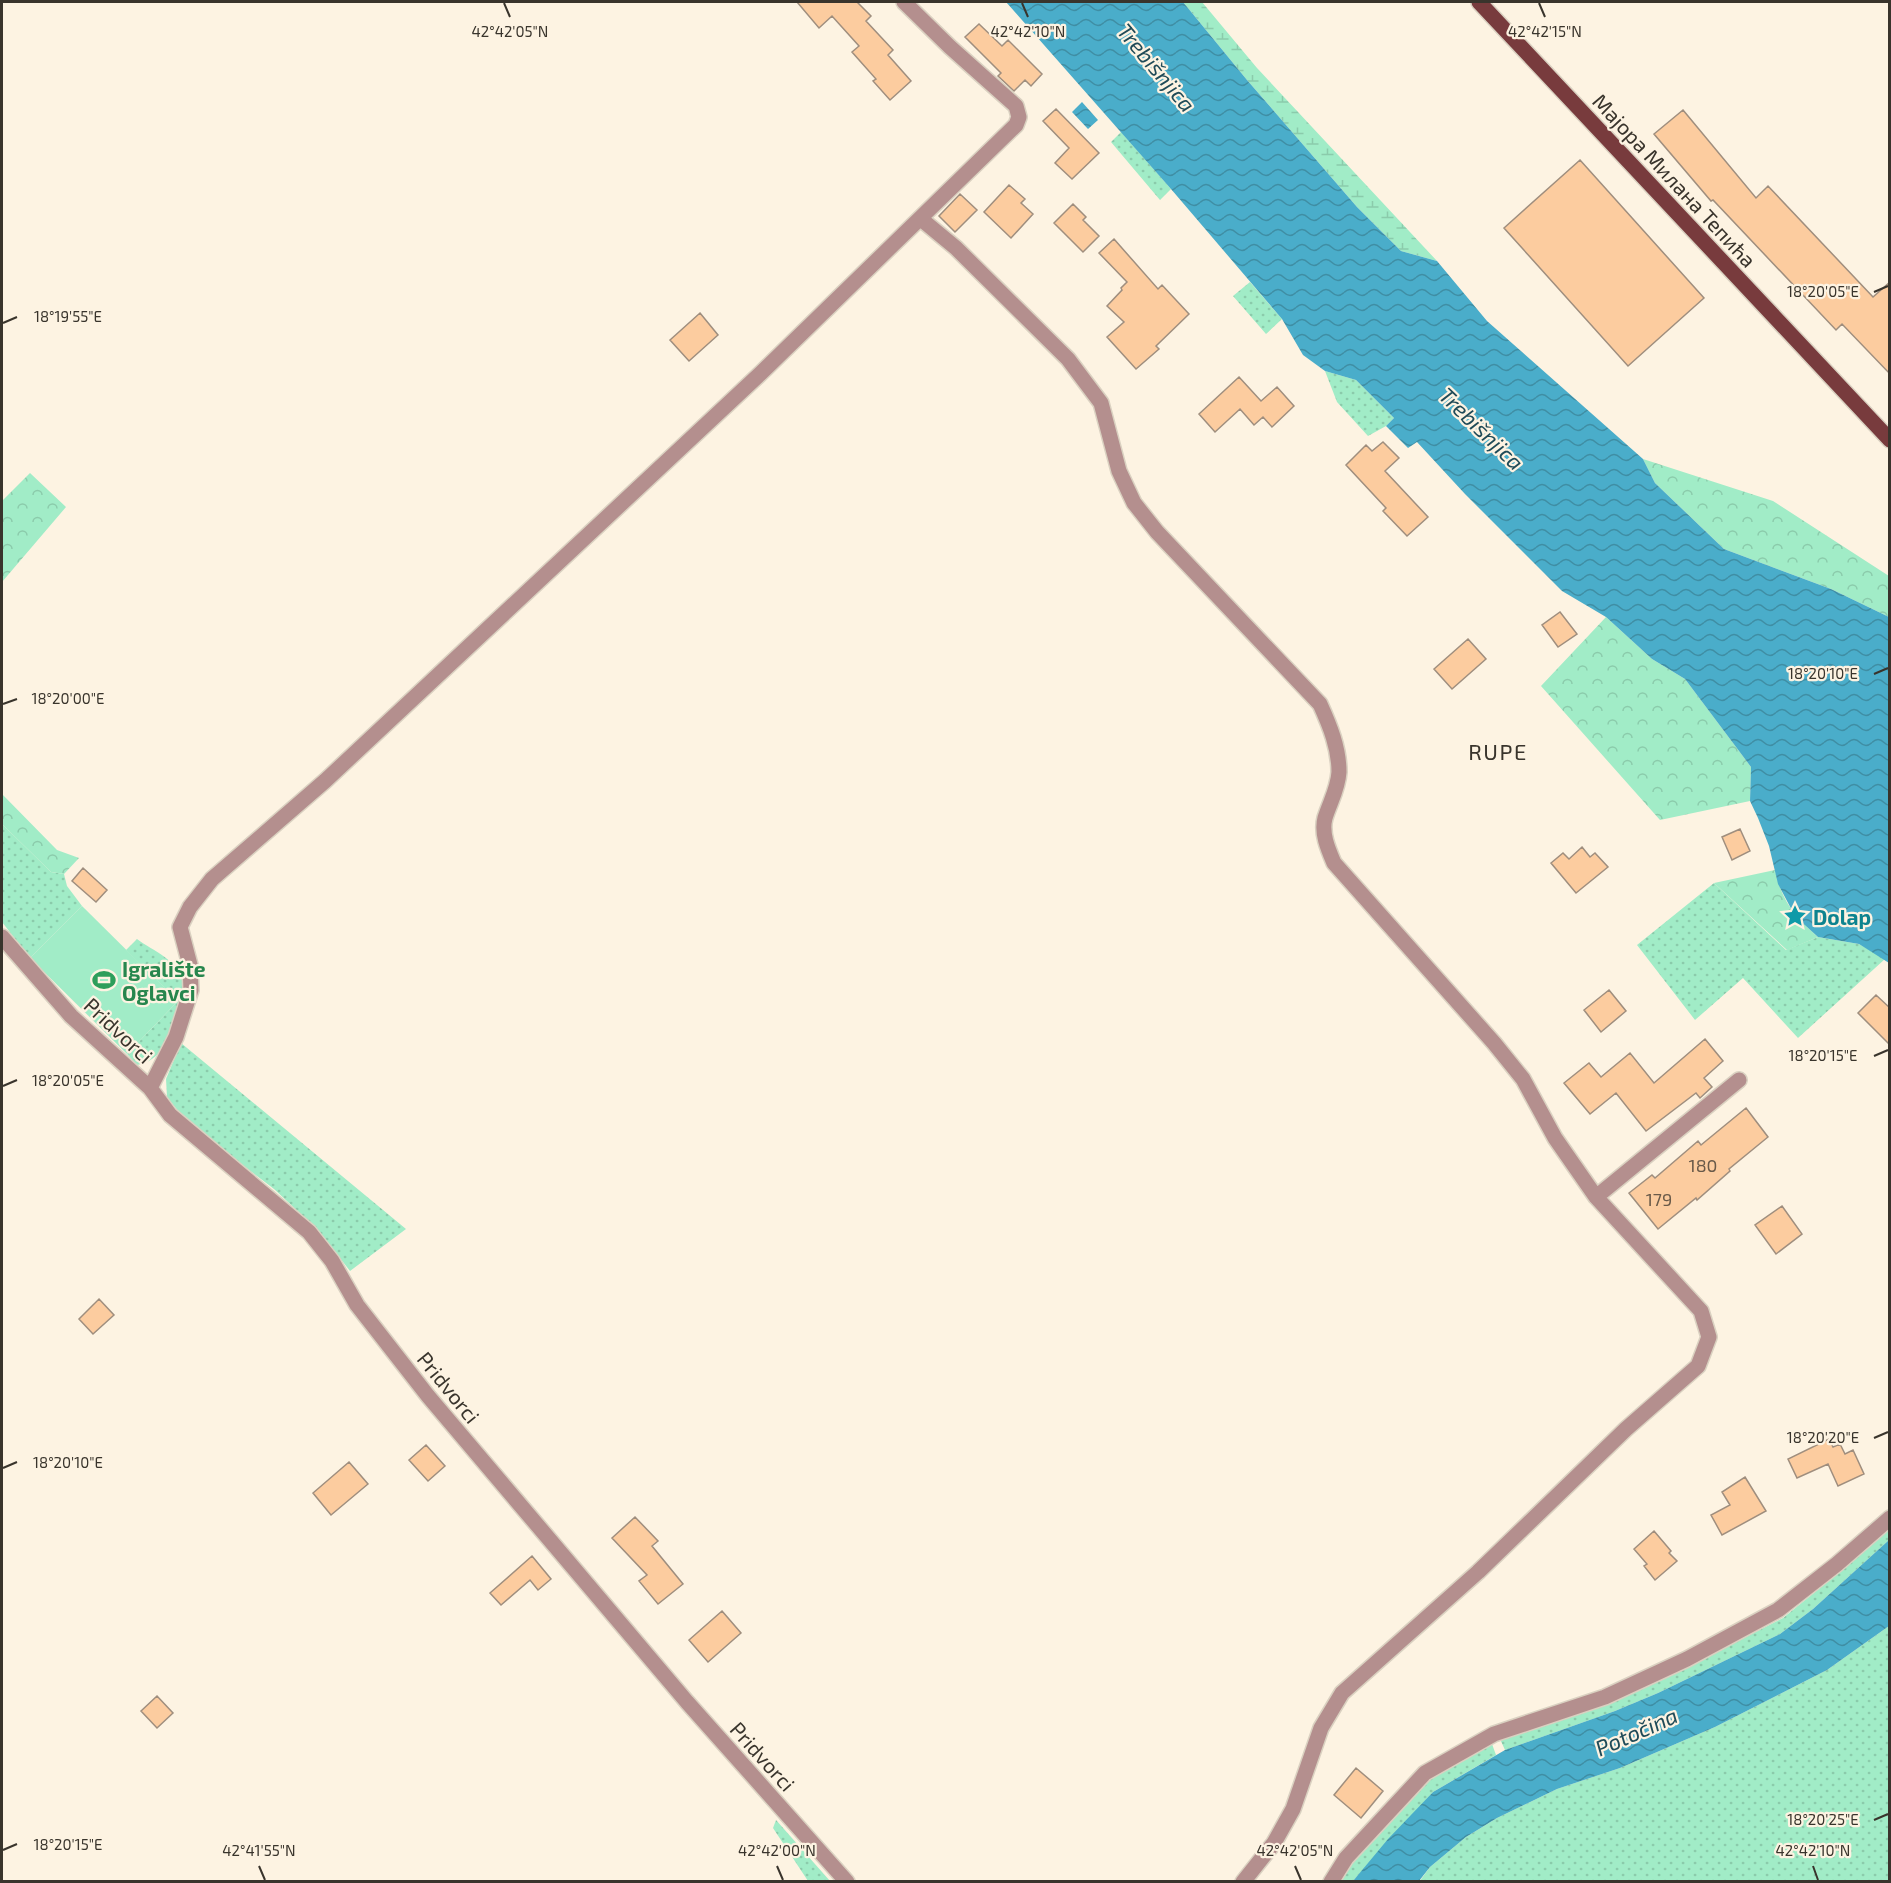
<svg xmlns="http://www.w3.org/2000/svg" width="1891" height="1883" font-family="'Exo 2',sans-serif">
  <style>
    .green { fill: url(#green-dots) }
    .forest { fill: url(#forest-crowns) }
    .wetland { fill: url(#wetland-marsh) }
    .pitch { fill: #a1ecc7 }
    .water { fill: url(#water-waves) }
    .building { fill: #fccc9f; stroke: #9f8e7e; stroke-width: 1.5 }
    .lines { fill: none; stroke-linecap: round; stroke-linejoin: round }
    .minor-casing { stroke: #dad1c1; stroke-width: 18 }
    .major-casing { stroke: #dad1c1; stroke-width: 18 }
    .minor { stroke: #b48f8e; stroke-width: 15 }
    .major { stroke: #783b3d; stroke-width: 15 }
    .ticks { fill: none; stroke: #39342c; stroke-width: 2 }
    .labels { text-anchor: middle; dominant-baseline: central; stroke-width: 4.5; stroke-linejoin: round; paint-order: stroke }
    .number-label { font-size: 18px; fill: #6a5a49 }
    .street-label { font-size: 21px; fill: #39342c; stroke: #fdf3e2 }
    .culture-label { font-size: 21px; font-weight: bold; fill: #0d838f; stroke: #fdf3e2; text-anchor: start }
    .leisure-label { font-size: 21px; font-weight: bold; fill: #27864d; stroke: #fdf3e2; text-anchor: start }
    .water-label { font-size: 22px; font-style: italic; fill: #204b58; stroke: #fdf3e2 }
    .neighbourhood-label { font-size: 22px; letter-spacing: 1.5px; fill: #39342c; stroke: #fdf3e2 }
    .ticks-label { font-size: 15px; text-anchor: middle; fill: #39342c; stroke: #fdf3e2; stroke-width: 4.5; stroke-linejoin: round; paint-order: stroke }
  </style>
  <defs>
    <pattern id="green-dots" width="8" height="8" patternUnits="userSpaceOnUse" patternTransform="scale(1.5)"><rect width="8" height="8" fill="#a1ecc7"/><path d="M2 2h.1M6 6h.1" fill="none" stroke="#8bcbab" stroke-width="1.8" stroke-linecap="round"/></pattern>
    <pattern id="forest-crowns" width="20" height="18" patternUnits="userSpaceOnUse" patternTransform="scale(1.5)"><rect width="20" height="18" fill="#a1ecc7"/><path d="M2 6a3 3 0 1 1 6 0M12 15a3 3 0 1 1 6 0" fill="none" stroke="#8bcbab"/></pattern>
    <pattern id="wetland-marsh" width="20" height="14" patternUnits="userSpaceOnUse" patternTransform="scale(1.5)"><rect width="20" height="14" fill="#a1ecc7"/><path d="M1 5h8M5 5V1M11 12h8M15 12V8" fill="none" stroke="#8bcbab"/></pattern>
    <pattern id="water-waves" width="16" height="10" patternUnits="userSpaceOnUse" patternTransform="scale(1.5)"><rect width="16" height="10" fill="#4aadca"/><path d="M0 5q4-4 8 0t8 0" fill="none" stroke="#3f8ea4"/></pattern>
  </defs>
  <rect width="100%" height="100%" fill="#fdf3e2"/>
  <path class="green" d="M1121 132 1171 189 1160 200 1111 142Z
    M1250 282 1282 319 1266 334 1233 296Z
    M1325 371 1356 380 1394 418 1386 426 1368 436 1337 402Z
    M2 824 51 872 64 874 67 886 82 906 30 958 2 922Z
    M1714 883 1786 950 1818 937 1859 944 1885 959 1798 1038 1743 978 1695 1020 1637 945Z
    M137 939C153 951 178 960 184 982 186 991 182 1001 180 1010 173 1032 163 1061 137 1065L127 1054 178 1001 126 950Z
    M181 1043 406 1229 350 1271 318 1230 274 1189 228 1154 182 1116 167 1097 166 1079Z
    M1889 1528V1540L1813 1609 1780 1634 1658 1693 1615 1711 1505 1750 1500 1739 1691 1665 1783 1618 1841 1571Z
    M1889 1626V1881L1419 1882 1430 1867 1466 1837 1497 1818 1557 1789 1620 1768 1715 1727 1827 1670Z
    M1492 1744 1496 1755 1433 1792 1353 1881 1340 1882 1354 1860 1405 1803 1430 1779Z
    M776 1820 830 1881H808L773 1828Z"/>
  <path class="forest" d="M1643 459 1773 501 1889 576V617L1831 589 1724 549 1655 483Z
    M30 473 66 507 2 582V501Z
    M1606 617 1652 659 1685 679 1751 767 1750 801 1660 820 1541 686Z
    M2 794 57 850 79 858 64 874 51 872 2 824Z
    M1775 870C1782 902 1795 916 1818 937L1787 950 1714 883Z"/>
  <path class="wetland" d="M1183 2H1202L1257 68 1437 261 1401 251 1357 207 1247 80Z"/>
  <path class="pitch" d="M82 906 178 1001 127 1054 30 958Z"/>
  <path class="water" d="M1006 2H1183L1247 80 1357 207 1401 251 1437 261 1487 321 1643 459 1655 483 1724 549 1831 589 1889 617V963L1859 944 1818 937 1795 916 1778 884 1769 846 1758 818 1750 801 1751 767 1685 679 1652 659 1606 617 1562 591 1465 494 1417 442 1408 448 1386 426 1394 418 1356 380 1325 371 1303 355 1282 319 1171 189Z
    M1082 102 1098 120 1088 129 1072 112Z
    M1889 1540V1626L1827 1670 1715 1727 1620 1768 1557 1789 1497 1818 1466 1837 1430 1867 1419 1881H1353L1388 1839 1433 1792 1505 1750 1615 1711 1658 1693 1780 1634 1813 1609Z"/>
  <path class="building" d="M797 2H857L871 16 866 21 893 50 888 55 911 81 890 100 873 81 876 79 852 52 859 46 832 16 819 28Z
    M979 24 1002 46 1008 40 1042 74 1031 86 1025 80 1014 91 998 76 1001 73 965 37Z
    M1056 109 1099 153 1072 179 1055 163 1069 148 1043 121Z
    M1683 110 1756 198 1768 186 1873 297 1890 282V374L1842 324 1836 330 1713 200 1711 201 1654 134Z
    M1580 160 1704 298 1628 366 1504 228Z
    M1009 185 1025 199 1021 203 1033 214 1011 238 984 212Z
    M960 194 977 210 955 232 939 216Z
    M1073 204 1086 217 1083 220 1099 236 1083 252 1054 223Z
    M1114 239 1158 289 1162 285 1189 314 1156 346 1159 349 1136 369 1107 337 1124 322 1107 306 1122 290 1121 288 1127 282 1099 253Z
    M700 313 718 335 689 361 670 340Z
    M1239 377 1261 401 1277 387 1294 406 1272 427 1263 417 1254 425 1240 409 1215 432 1199 414Z
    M1383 442 1399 458 1385 471 1428 517 1407 536 1383 511 1386 508 1346 465 1366 445 1372 451Z
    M1560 612 1577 634 1558 647 1542 625Z
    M1468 639 1486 659 1452 689 1434 669Z
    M1740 829 1750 851 1732 860 1722 837Z
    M1582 847 1590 857 1595 853 1608 867 1576 893 1551 863 1563 853 1569 859Z
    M83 868 107 890 96 902 72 881Z
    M1609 990 1626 1011 1601 1032 1584 1010Z
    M1876 995 1890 1008V1045L1858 1013Z
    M1705 1039 1723 1061 1704 1078 1712 1087 1700 1098 1696 1093 1646 1131 1616 1093 1590 1114 1564 1083 1589 1063 1601 1077 1630 1053 1654 1083Z
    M1746 1108 1768 1137 1729 1169 1730 1171 1697 1200 1696 1198 1658 1229 1629 1193 1652 1175 1655 1178 1698 1141 1701 1145Z
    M1782 1206 1802 1234 1776 1254 1755 1225Z
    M99 1299 114 1315 93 1334 79 1319Z
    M1829 1439 1833 1447 1840 1444 1845 1454 1853 1450 1864 1474 1838 1486 1828 1464 1797 1478 1788 1459Z
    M426 1445 445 1466 428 1481 409 1460Z
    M349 1462 368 1484 331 1515 313 1493Z
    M1745 1477 1766 1511 1722 1535 1711 1515 1730 1505 1722 1492Z
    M635 1517 658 1541 652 1546 683 1584 658 1604 639 1581 647 1575 612 1538Z
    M1654 1531 1671 1551 1669 1553 1677 1561 1655 1580 1644 1566 1647 1564 1634 1549Z
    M532 1556 551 1579 538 1590 530 1580 501 1605 490 1593Z
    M722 1611 741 1633 708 1662 689 1640Z
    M157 1696 173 1713 157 1728 141 1711Z
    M1356 1768 1383 1791 1361 1818 1334 1795Z"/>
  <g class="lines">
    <g class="minor-casing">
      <path id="minor" d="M921 219 956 248 1068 359 1101 403 1119 471 1134 503 1157 532 1320 704C1330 726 1339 748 1339 772 1338 789 1330 802 1325 818 1321 833 1328 849 1334 863L1494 1043 1523 1079 1555 1138 1596 1197 1701 1311 1709 1337 1698 1366 1626 1429 1478 1572 1342 1693 1321 1728 1293 1809 1274 1843 1243 1882
        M2 937 71 1016 150 1088 170 1115 309 1232 332 1261 357 1305 428 1396 687 1702 847 1882
        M150 1088 176 1037 191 990 190 965 180 927 190 907 212 879 325 781 761 373 1016 125 1019 117 1016 106 950 47 904 2
        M1596 1197 1739 1080
        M1331 1882 1346 1858 1425 1773 1494 1734 1605 1697 1687 1659 1778 1610 1837 1564 1890 1518"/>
    </g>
    <g class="major-casing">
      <path id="major" d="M1479 2 1890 440"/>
    </g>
    <use href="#minor" class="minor"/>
    <use href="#major" class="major"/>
  </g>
  <path class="ticks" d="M504 3 510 17M1022 3 1028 17M1539 3 1545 17M1874 292 1888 286M3 323 17 317M1874 674 1888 668M3 704 17 699M1874 1056 1888 1050M3 1086 17 1080M1874 1438 1888 1432M3 1468 17 1462M1874 1820 1888 1814M3 1850 17 1844M259 1866 265 1880M777 1866 783 1880M1295 1866 1301 1880M1813 1866 1818 1880"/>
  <defs>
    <g id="sight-bare" transform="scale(1.8)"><path d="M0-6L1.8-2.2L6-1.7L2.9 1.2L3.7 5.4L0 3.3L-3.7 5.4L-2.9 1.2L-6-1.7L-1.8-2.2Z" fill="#0f9aa8" stroke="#fdf3e2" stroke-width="2.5" paint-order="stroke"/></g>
    <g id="stadium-bare" transform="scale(1.8)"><path d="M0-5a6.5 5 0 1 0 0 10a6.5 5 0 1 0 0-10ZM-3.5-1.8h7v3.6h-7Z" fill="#2e9e5b" stroke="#fdf3e2" stroke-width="2.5" paint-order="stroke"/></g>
  </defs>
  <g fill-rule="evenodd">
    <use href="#sight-bare" x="1795" y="916"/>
    <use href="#stadium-bare" x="104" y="980"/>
  </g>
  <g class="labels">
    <g class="number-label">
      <text x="1703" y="1165">180</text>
      <text x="1659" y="1199">179</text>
    </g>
    <g class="street-label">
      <text transform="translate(1675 180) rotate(47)">Мајора Милана Тепића</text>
      <text transform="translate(119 1030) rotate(43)">Pridvorci</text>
      <text transform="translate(449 1387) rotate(51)">Pridvorci</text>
      <text transform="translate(763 1756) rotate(48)">Pridvorci</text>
    </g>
    <g class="culture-label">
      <text x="1813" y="916">Dolap</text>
    </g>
    <g class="leisure-label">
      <text x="122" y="968">Igralište<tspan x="122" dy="24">Oglavci</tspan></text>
    </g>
    <g class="water-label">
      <text transform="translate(1157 67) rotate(50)">Trebišnjica</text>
      <text transform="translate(1482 428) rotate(44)">Trebišnjica</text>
      <text transform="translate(1636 1731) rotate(-24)">Potočina</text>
    </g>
    <g class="neighbourhood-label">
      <text x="1498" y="751">RUPE</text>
    </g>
  </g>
  <g class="ticks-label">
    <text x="510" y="37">42°42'05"N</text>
    <text x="1028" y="37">42°42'10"N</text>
    <text x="1545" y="37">42°42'15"N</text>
    <text x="1823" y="297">18°20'05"E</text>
    <text x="68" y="322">18°19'55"E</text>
    <text x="1823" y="679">18°20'10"E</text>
    <text x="68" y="704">18°20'00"E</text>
    <text x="1823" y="1061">18°20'15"E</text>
    <text x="68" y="1086">18°20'05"E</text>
    <text x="1823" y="1443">18°20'20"E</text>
    <text x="68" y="1468">18°20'10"E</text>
    <text x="1823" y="1825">18°20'25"E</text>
    <text x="68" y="1850">18°20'15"E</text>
    <text x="259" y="1856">42°41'55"N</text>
    <text x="777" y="1856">42°42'00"N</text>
    <text x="1295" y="1856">42°42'05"N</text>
    <text x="1813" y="1856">42°42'10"N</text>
  </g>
  <rect width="1891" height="1883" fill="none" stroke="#39342c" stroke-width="6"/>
</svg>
